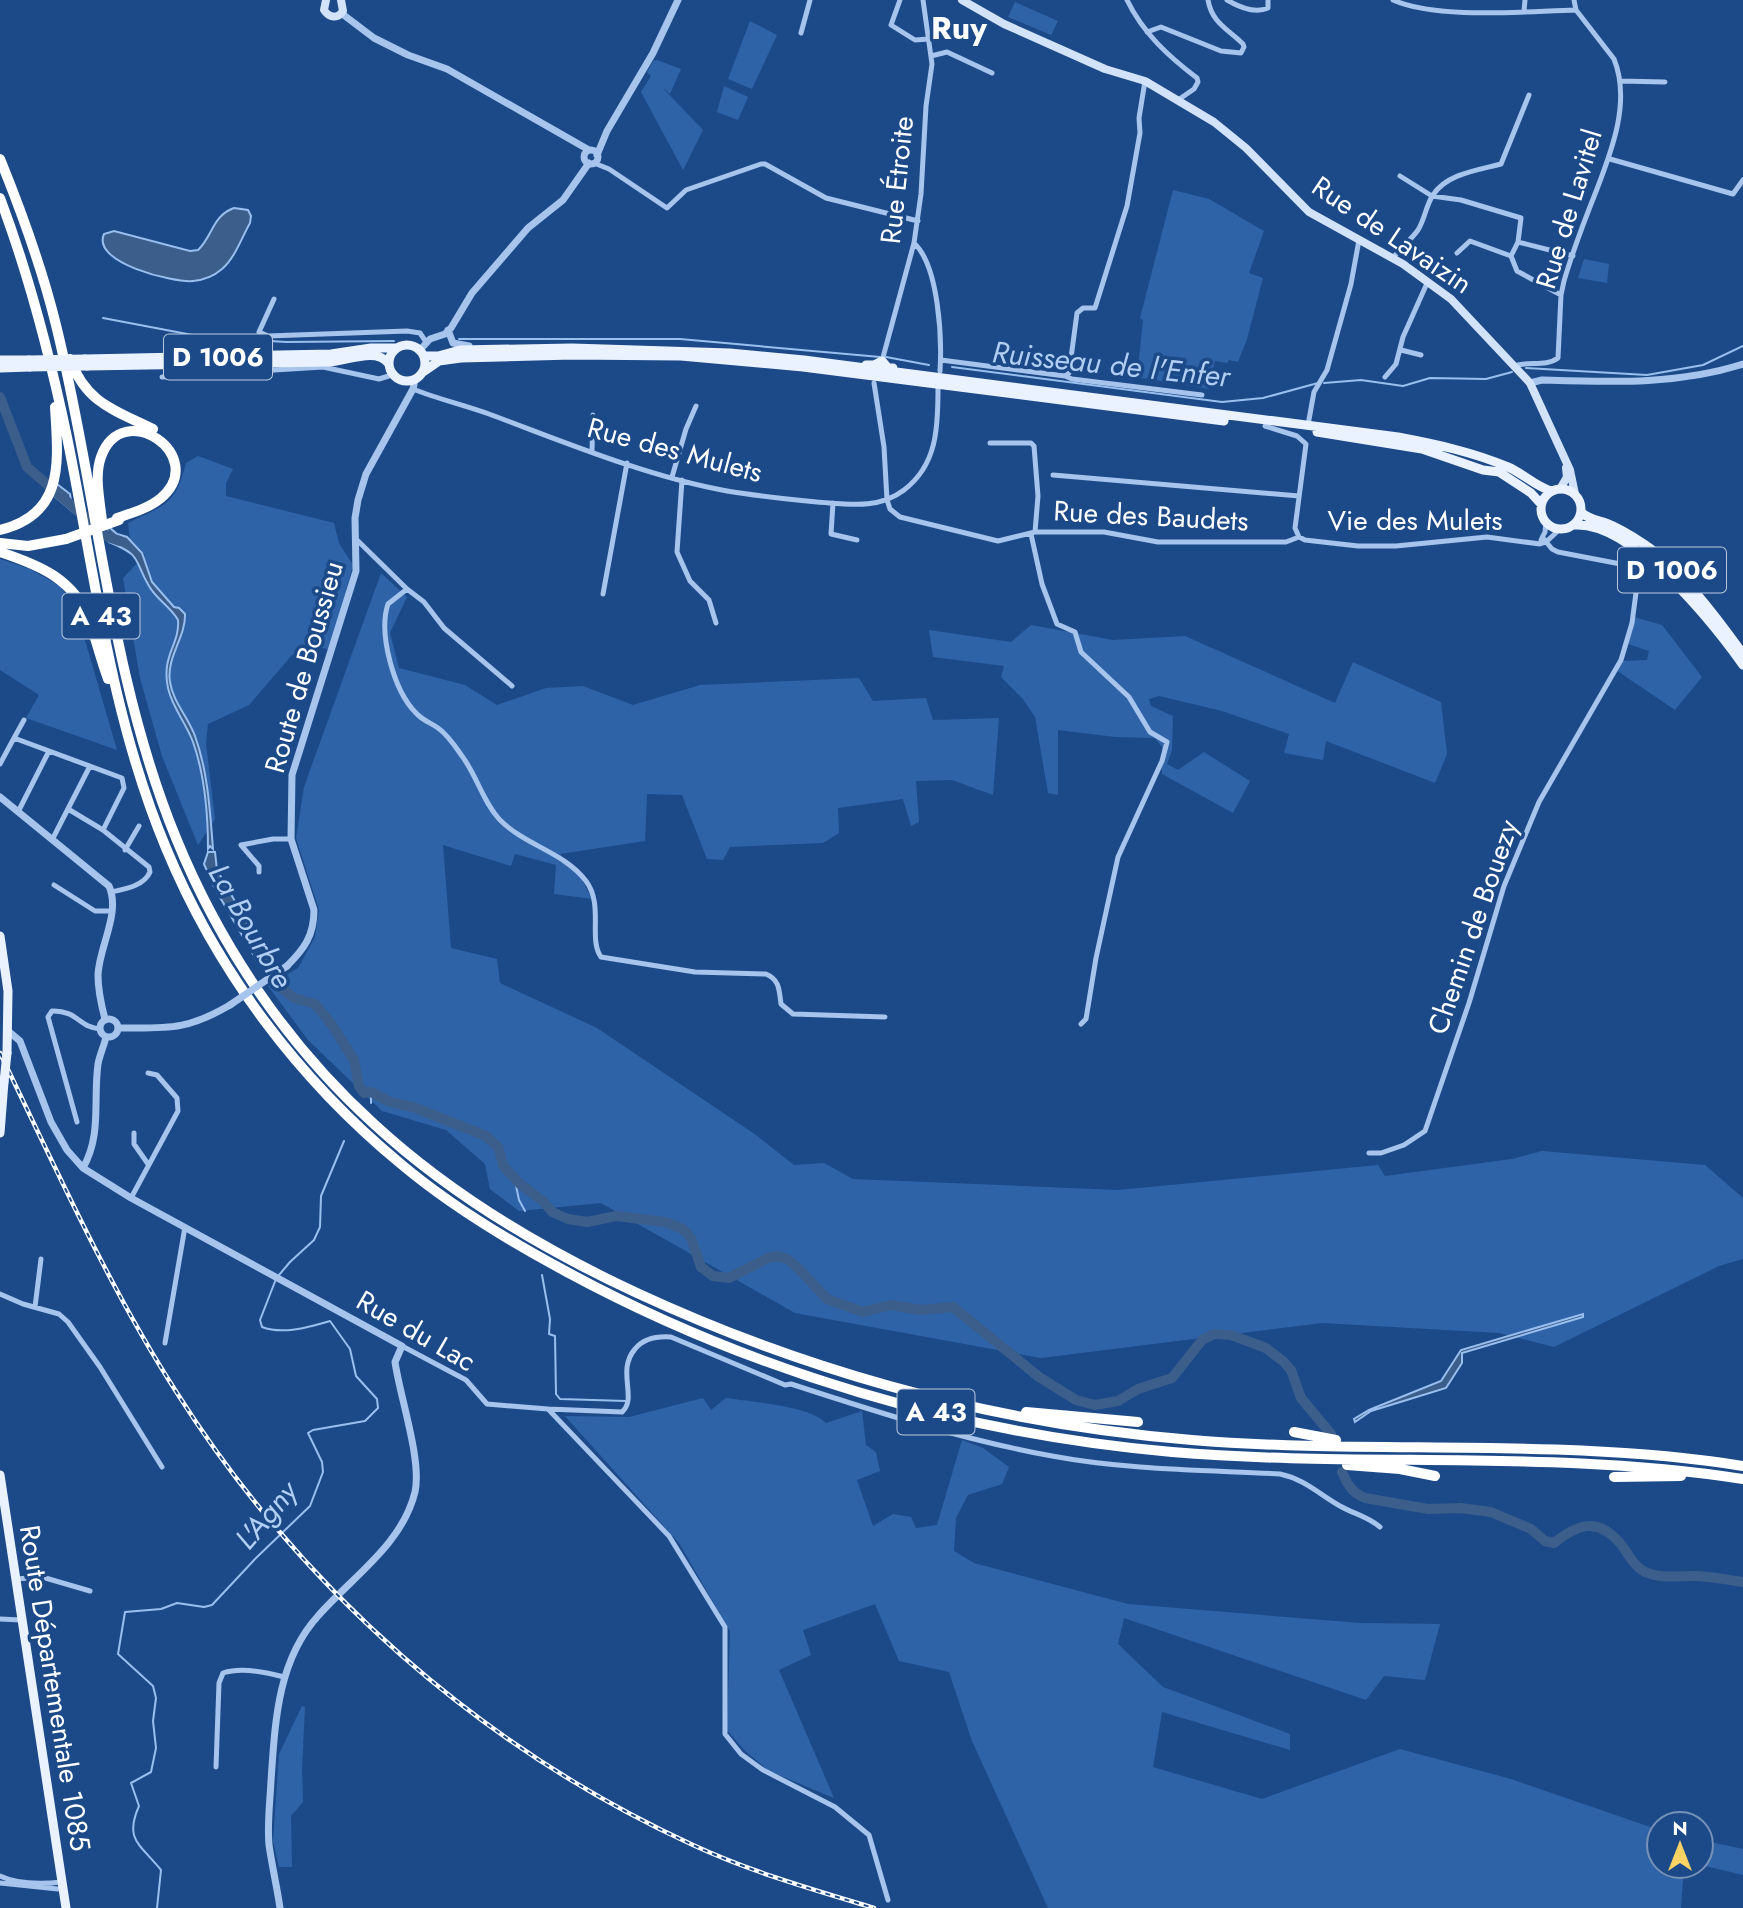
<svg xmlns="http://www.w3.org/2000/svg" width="1743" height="1908" font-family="Jost,sans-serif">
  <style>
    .green { fill: #2f63a7 }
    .water { fill: #3c5e8b; stroke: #99bfee; stroke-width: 2 }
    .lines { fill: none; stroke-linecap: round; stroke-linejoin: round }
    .stream { stroke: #99bfee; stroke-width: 2 }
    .river { stroke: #3c5e8b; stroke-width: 10 }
    .minor { stroke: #a6c4ec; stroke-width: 5 }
    .tertiary { stroke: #a6c4ec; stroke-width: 7 }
    .secondary { stroke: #d2e2f9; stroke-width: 8 }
    .primary { stroke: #ebf2ff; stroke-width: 9 }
    .motorway { stroke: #fff; stroke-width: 10 }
    .rail-casing { stroke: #fff; stroke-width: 4.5 }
    .rail { stroke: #1c4a89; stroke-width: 2; stroke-dasharray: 5; stroke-linecap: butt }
    .tertiary-bridge { stroke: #a6c4ec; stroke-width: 7 }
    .primary-bridge { stroke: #ebf2ff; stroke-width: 9 }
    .motorway-bridge { stroke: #fff; stroke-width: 10 }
    .labels { text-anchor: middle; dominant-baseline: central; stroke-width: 7; stroke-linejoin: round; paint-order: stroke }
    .shield { fill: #1c4a89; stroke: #bbc9dc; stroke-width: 2 }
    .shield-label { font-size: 26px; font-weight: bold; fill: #fff }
    .street-label { font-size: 28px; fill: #fff; stroke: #1c4a89 }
    .water-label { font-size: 30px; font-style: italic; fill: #b1cff3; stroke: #1c4a89 }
    .quarter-label { font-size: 32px; font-weight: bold; fill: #fff; stroke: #1c4a89 }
  </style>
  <rect width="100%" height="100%" fill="#1c4a89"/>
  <path class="green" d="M1015 2 1058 21 1051 35 1008 17Z
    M750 21 777 35 752 89 728 79Z
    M657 60 681 69 670 94 661 86 703 130 683 170 641 92 651 76 647 72 653 61Z
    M724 86 748 97 738 120 717 112Z
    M1173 190 1209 199 1264 231 1249 273 1263 278 1247 339 1238 362 1229 360 1227 363 1215 361 1209 389 1137 377 1143 320 1140 318Z
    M1584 259 1609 264 1607 283 1578 278Z
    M198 456 233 469 226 483V496L334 523 339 543 353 565 330 650 323 648 292 655 249 705 208 724 206 743 215 819 198 845 162 756 140 678 123 578 145 555 130 539 128 523C166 504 175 506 186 463Z
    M0 559 30 569 60 586 75 606 117 750 26 718 39 695 0 670Z
    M381 573 407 597 390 633 399 668 465 685 497 705 546 688 583 686 633 705 700 685 859 678 873 701 926 698 933 720 999 718 993 795 952 780 916 781 919 822 911 826 903 799 838 808 839 833 823 843 730 847 723 860 707 859 682 795 647 794 645 841 560 854 580 876 592 899 554 894 556 865 515 854 511 866 443 845 451 948 497 959 500 983 597 1028 756 1135 794 1165 824 1163 853 1179 1118 1190 1378 1165 1385 1176 1512 1159 1542 1151 1705 1165 1743 1198V1259L1719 1266 1554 1347 1499 1333 1322 1323 1041 1358 795 1313 601 1203 519 1211 490 1189 485 1164 446 1130 382 1111 308 1040 268 986 298 968 315 937 319 910 296 838 304 787Z
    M1634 617 1662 625 1702 677 1675 710 1616 670 1623 661 1647 660 1649 651 1628 644Z
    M1031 625 1113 640 1185 636 1335 703 1353 662 1441 702 1447 754 1435 783 1326 741 1323 760 1284 753 1289 734 1222 711 1159 696 1149 699 1151 706 1173 716 1172 750 1167 764 1178 770 1204 752 1250 781 1233 813 1162 774V747L1155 738 1115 737 1058 730V795L1048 793 1035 717 1023 699 1001 677 1004 666 933 657 929 630 1011 642Z
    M703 1398 711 1410 726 1398C751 1402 809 1405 826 1423L862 1411 866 1445 876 1452 880 1471 857 1480 873 1526 893 1514 911 1517 916 1528 937 1525 962 1440 983 1448 1009 1467 1002 1484 968 1495 956 1518 954 1551 974 1563 1128 1604 1360 1623 1440 1624 1425 1680 1384 1676 1366 1700 1124 1618 1118 1644 1163 1687 1290 1734V1750L1162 1712 1153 1767 1262 1799 1400 1749 1511 1779 1659 1830V1866H1684L1681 1908H1048L972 1741 949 1672 899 1661 875 1604 803 1630 811 1655 779 1670 834 1798 769 1771 745 1751 727 1730 730 1631 679 1543 565 1416 629 1417Z
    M302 1706 305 1707 302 1769 303 1802 291 1816 292 1867H279L273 1841 279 1754Z
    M1701 1840 1743 1849V1875L1701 1865Z"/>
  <path class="water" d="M234 208 248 210 251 216 250 223C242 237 235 258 222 269 214 276 204 280 193 281 174 283 91 263 104 234L114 231 190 251 198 250C212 237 213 215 234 208Z
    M57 484 70 494 73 512 53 495Z
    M109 527 117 534 127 537 142 553 152 582 174 607 179 608 185 614C186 637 166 657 170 682 173 702 188 717 195 736 208 772 210 811 213 849L210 846 208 849C208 813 205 776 193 742 186 723 172 707 168 688 161 655 180 645 178 620 171 607 156 599 149 586 133 559 143 556 109 542L107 528Z
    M208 852H215L217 870 266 955 257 961 214 887 204 864Z
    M1583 1314V1317L1462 1353V1363L1446 1388 1371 1411 1355 1422 1354 1419 1369 1410 1441 1381 1461 1350Z"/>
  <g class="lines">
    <path class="stream" d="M103 318 203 337 286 342 394 341
      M459 339H680L880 357
      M886 357 929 365
      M952 367 1222 402 1263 398 1318 383
      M1526 368 1647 375 1703 365 1743 346
      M1324 383 1361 380 1403 386 1430 378 1486 379 1512 372
      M371 1092V1103
      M514 1176 519 1200 525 1211
      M279 1275 290 1262 314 1240 320 1227 321 1196 344 1141
      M542 1275 550 1319 549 1334 555 1336 556 1394 560 1399 626 1401
      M157 1908 161 1870C140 1844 124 1840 139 1806L131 1783 151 1772 156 1748 153 1721 156 1698 153 1686 118 1654 125 1612 161 1609 177 1603 204 1607 212 1605 256 1558 310 1506 323 1472 322 1462 308 1433 313 1430 365 1421 378 1408 377 1399 356 1376 350 1349 330 1321C309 1327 283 1335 262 1327L260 1320 276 1279"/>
    <path class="river" d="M0 397 27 467 108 537 120 541
      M254 947 279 986 294 998 315 1004 332 1025 354 1060 359 1086 364 1093 371 1092 390 1102 413 1107 486 1136 498 1147 504 1167 520 1184 544 1202 552 1212 568 1219 587 1222 616 1216 665 1222 683 1229 691 1238 701 1267 713 1276 729 1278 768 1258 777 1256 787 1259 798 1268 827 1299 863 1312 890 1305 921 1310 953 1307 1039 1377 1076 1400 1095 1405 1118 1401 1138 1389 1172 1378 1202 1340 1214 1334 1231 1335 1266 1348 1284 1362 1291 1370 1301 1398 1331 1434
      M1342 1472C1348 1485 1351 1492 1365 1498L1428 1509 1460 1508 1491 1512 1531 1529 1545 1541 1554 1543C1578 1524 1597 1517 1620 1543 1628 1553 1633 1566 1645 1572 1661 1579 1677 1576 1694 1576 1710 1576 1727 1580 1743 1582"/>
    <path class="minor" d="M900 0 891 25 915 40 929 39
      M1127 0C1143 33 1168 56 1197 78L1198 82 1194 89 1178 100
      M1227 0C1239 7 1255 14 1268 8V0
      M1393 0C1438 20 1526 11 1576 10
      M1524 11 1525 0
      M1147 32 1161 27 1221 51 1241 53 1244 47 1243 44C1228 29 1212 23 1208 0
      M801 33 810 0
      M931 56 947 52 992 73
      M1620 81 1665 82
      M1610 159 1733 194 1743 180
      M594 163 609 169 667 208 686 190 761 164H765L826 198 918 221
      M1400 176 1432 196 1461 200 1521 218 1518 242
      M914 243C939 266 942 339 940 371
      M1457 253 1470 241 1511 256 1517 271 1561 295
      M1511 256 1518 242 1573 256
      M1393 258C1400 248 1411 240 1418 230 1425 219 1426 205 1433 195 1446 174 1478 170 1501 164L1529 95
      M274 299 259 332 268 336 407 331 420 333 426 342
      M1401 350 1421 355
      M941 360 1065 376 1069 373 1077 313 1083 308H1095L1127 206 1140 133 1139 118 1145 81
      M882 361 914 243 921 194 926 106 932 64 923 0
      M1514 366C1528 361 1546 367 1558 358L1561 295 1564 281C1573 250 1585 219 1597 189 1612 150 1631 101 1614 59L1576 10 1574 0
      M1065 376 1072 379 1202 395
      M162 377 323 367 379 379 392 375
      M1385 377 1396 364 1403 337 1428 281
      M874 383 884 447 887 500 890 509 900 517 998 541 1035 532H1104L1158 542H1286L1299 537
      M413 389C438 399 464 405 489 414 564 442 648 477 727 491 757 496 787 499 817 502 847 504 878 510 904 490 937 465 938 428 938 389
      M1308 425 1314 392 1327 370 1351 284 1359 240
      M1265 426 1297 436 1306 444 1295 528 1299 537
      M990 443H1031L1034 446 1038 496 1035 532
      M592 451 593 415
      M1053 475 1299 496
      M672 477 686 429 696 406
      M682 480 677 552 690 581 709 600 716 623
      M833 503 831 534 857 540
      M1031 534 1042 584 1057 624 1075 632 1081 652 1129 697 1150 732 1167 742 1162 761 1118 857 1096 958 1086 1019 1081 1024
      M1299 537 1305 540 1358 546H1396L1487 537 1540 544 1546 542 1560 529
      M355 538 407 589 388 604C378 634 394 691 416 713 422 720 431 723 438 728 448 735 455 746 462 756 477 776 483 802 500 820 526 846 564 852 586 881 604 905 588 939 601 957L695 972 766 974C780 980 779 990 781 1004L793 1014 885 1017
      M1541 540 1545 532 1546 522
      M407 589 424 602 444 628 512 686
      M603 594 627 463
      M14 738 24 720
      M0 764 14 738 122 778 124 788 103 830
      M68 809 103 830 149 867 150 872C144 886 125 889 111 892
      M18 812 49 751
      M52 840 90 766
      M125 850 139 826
      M259 872V866L241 845 273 839H291
      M54 885 95 911H112
      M77 1122 48 1017 52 1011C77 1010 80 1028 100 1029
      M134 1133V1144L148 1164
      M1369 1153H1381L1404 1145 1425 1131 1469 1003 1504 886 1539 802 1621 660 1632 623 1639 570 1631 566 1558 552 1552 549 1543 538
      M131 1198 178 1111 177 1098 157 1075 148 1073
      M0 1294 23 1304 59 1314 68 1322 100 1367 162 1467
      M35 1307 41 1259
      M165 1343 185 1227
      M402 1346 466 1380 487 1404 548 1409 669 1536 725 1627V1734L741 1754 763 1770 835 1807 869 1835 888 1900
      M548 1409 622 1412C638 1398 616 1371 635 1349 644 1338 657 1336 671 1337L785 1385 791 1384C877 1412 963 1440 1052 1456 1127 1470 1204 1470 1280 1474 1304 1479 1319 1494 1340 1506 1354 1514 1367 1516 1380 1527
      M16 1579 42 1577 90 1591
      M0 1619 21 1620
      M216 1767 219 1683 223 1673C241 1667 266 1672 284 1677
      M0 1876C17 1884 43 1884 62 1882
      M0 1883 58 1889 63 1887"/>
    <path class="tertiary" d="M341 13 374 38 408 55 447 69 589 150
      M584 157a7 7 0 1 1 14 0a7 7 0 1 1-14 0Z
      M597 155 607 131 653 53 678 0
      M448 330 453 343 469 346
      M419 351 430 339 445 334 451 328 472 293 528 228 563 200 589 163
      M1530 383 1542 380C1611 382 1677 385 1743 364
      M0 797 109 886C121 913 99 947 98 975 98 991 101 1004 105 1019
      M287 966C304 949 314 936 314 910L291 839 292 775 356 571 355 518 358 500 366 474 413 389 415 380
      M100 1028a9 9 0 1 1 18 0a9 9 0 1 1-18 0Z
      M118 1028C167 1028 186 1031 230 1005
      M8 1031 20 1041 51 1122 67 1150 83 1168 131 1198 402 1346 395 1362C400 1397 422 1460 415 1492 402 1545 352 1577 318 1616 277 1661 275 1724 271 1781 270 1802 267 1824 269 1845 272 1866 277 1887 280 1908
      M83 1168C102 1135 93 1100 98 1064 100 1054 104 1046 106 1037"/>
    <path class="secondary" d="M326 0 324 10C329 18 338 19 343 11L341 0
      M962 0 1004 24 1105 69 1145 81 1214 122 1246 148 1309 212 1403 264 1451 299 1530 383 1570 470 1575 494
      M1560 489 1567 477 1566 468"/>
    <path class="primary" d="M389 363a18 18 0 1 1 36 0a18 18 0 1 1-36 0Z
      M424 356H438L460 350 572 348 730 353 804 360 1398 437C1435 444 1473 452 1508 467 1524 474 1535 486 1551 491
      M85 359 331 354 371 348H396
      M0 360H29
      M866 365H874L882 361 888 368H893
      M87 366C167 364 248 364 328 362 346 361 377 347 388 363
      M0 368 30 367
      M423 372 439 361 461 358 572 355 681 356 803 367 1224 421
      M1317 432 1422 449 1483 470 1499 472 1531 493 1541 504
      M1541 509a20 20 0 1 1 40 0a20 20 0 1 1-40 0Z
      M1581 512C1588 519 1597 520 1606 523 1619 528 1632 536 1644 544 1680 568 1718 619 1743 654
      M1574 525C1632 521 1712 622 1743 665
      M0 936 8 991 7 1053
      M0 1133 4 1082
      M0 1475 66 1908"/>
    <path class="motorway" d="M0 159C22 213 42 268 56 325 98 495 109 675 176 838 220 946 287 1045 374 1124 451 1195 542 1249 637 1293 812 1374 999 1424 1192 1440 1376 1455 1560 1437 1743 1466
      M0 198C29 275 50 356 67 437 95 575 111 717 166 848 217 971 298 1079 401 1164 452 1207 509 1241 567 1272 752 1372 963 1434 1172 1452 1362 1468 1553 1449 1743 1479
      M70 359C86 403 114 410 153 429
      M102 521C100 501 94 476 101 457 122 396 210 456 161 498 149 508 132 513 117 518
      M0 530C66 514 58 460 55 407
      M0 543 28 546 66 539
      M0 552C39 565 75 579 90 622 96 640 101 660 108 679
      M1026 1412 1138 1422
      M1294 1432 1336 1440
      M1347 1465 1400 1469 1435 1476
      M1614 1477 1681 1476"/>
    <g class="rail-casing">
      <path id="rail" d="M0 1053C56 1168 108 1286 177 1393 302 1590 482 1748 693 1845 751 1872 814 1890 874 1908"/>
    </g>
    <use href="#rail" class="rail"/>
    <path class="tertiary-bridge" d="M230 1005 287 966"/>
    <path class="primary-bridge" d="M29 360 85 359
      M30 367 87 366
      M4 1082 7 1053"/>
    <path class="motorway-bridge" d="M66 539 119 520"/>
  </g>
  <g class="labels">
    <g class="shield">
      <rect x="164" y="334.5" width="108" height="45" rx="5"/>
      <rect x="1618" y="547.5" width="108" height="45" rx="5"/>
      <rect x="62.5" y="593.5" width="77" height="45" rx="5"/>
      <rect x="897.5" y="1389.5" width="77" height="45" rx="5"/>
    </g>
    <g class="shield-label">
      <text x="218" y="357">D 1006</text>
      <text x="1672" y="570">D 1006</text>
      <text x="101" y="616">A 43</text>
      <text x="936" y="1412">A 43</text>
    </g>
    <g class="street-label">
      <text transform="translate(897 180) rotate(-84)">Rue Étroite</text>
      <text transform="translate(1569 209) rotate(-73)">Rue de Lavitel</text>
      <text transform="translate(1392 235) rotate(34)">Rue de Lavaizin</text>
      <text transform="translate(675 450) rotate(15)">Rue des Mulets</text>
      <text transform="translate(1151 516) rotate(3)">Rue des Baudets</text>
      <text x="1415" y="520">Vie des Mulets</text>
      <text transform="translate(304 667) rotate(-74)">Route de Boussieu</text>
      <text transform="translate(1473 927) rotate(-71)">Chemin de Bouezy</text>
      <text transform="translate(416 1331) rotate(30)">Rue du Lac</text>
      <text transform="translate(55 1688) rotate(81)">Route Départementale 1085</text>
    </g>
    <g class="water-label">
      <text transform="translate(1111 364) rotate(6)">Ruisseau de l'Enfer</text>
      <text transform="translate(251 926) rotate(60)">La Bourbre</text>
      <text transform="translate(266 1515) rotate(-50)">L'Agny</text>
    </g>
    <g class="quarter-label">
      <text x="959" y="28">Ruy</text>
    </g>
  </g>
  <g transform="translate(1680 1845)"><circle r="33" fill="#1c4a89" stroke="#7792b8" stroke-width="2"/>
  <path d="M0-5L12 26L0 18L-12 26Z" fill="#fdd263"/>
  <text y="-10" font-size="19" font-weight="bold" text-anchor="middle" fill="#ffffff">N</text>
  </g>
</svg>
